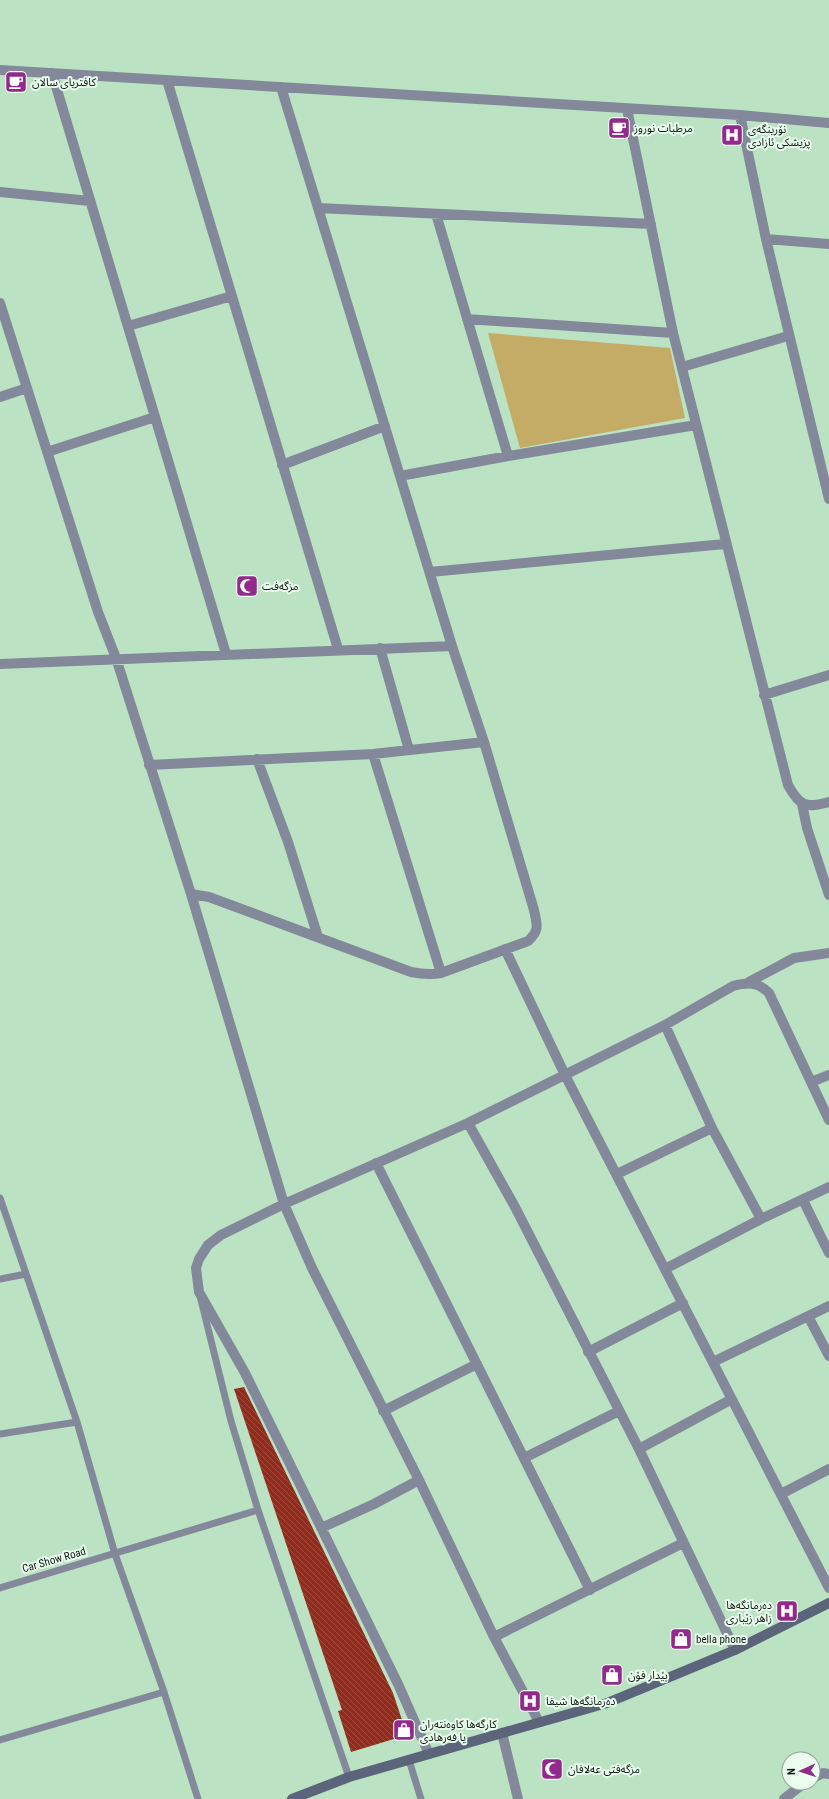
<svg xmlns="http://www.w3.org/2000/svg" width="829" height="1799" font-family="'Roboto Condensed','Noto Sans Arabic',sans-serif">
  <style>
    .park { fill: #c4ac67 }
    .building { fill: url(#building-back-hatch) }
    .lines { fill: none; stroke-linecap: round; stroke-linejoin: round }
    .service { stroke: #83899a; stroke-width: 7 }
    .minor { stroke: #83899a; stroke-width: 10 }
    .secondary { stroke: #5c647c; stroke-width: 10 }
    .labels { text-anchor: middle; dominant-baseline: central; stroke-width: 4; stroke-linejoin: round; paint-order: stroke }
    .poi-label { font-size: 11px; fill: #0d1c11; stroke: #eafdee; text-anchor: start }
    .street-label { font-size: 11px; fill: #0d1c11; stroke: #eafdee }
  </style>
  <defs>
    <pattern id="building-back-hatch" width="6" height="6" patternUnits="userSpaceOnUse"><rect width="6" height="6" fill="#942a1c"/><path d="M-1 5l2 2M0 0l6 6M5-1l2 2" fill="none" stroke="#9c4e43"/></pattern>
  </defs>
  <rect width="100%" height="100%" fill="#bbe2c3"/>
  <path class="park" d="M488 333 670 348 685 418 520 448Z"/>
  <path class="building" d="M244 1387 393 1693 407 1735 351 1752 338 1711 342 1710 234 1389Z"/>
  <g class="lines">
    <path class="service" d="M0 1198 77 1422 115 1554 164 1692 198 1799
      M0 1279 26 1274
      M201 1300 231 1421 258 1510 349 1777
      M0 1434 77 1422
      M0 1588 258 1510
      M0 1740 164 1692
      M409 1760 421 1799"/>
    <path class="minor" d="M0 70 740 115 829 123
      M52 73 226 654
      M167 80 338 649
      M627 109 673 333 788 785C800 807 806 808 829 802
      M740 115 766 239 829 499
      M0 192 90 201
      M318 208 651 224
      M436 214 508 456
      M766 239 829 244
      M0 303 98 612 116 658 191 894 284 1204 312 1268 419 1480 494 1637 539 1722
      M467 319 673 333
      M128 326 232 296
      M682 367 788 336
      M0 397 27 388
      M47 452 155 417
      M282 465 385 426
      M400 476 508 456 696 425
      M430 572 725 544
      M380 648 409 750
      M0 664 452 646
      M764 695 829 675
      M373 754 441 973
      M257 759 288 842 318 937
      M149 765 373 754 484 742
      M802 804 807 828 829 895
      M191 894 209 897 411 972C421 974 430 975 441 973L528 941C540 930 537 925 534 910L484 742 452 646 281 87
      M505 949 565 1075 829 1588
      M749 982 794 958 829 953
      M665 1025 712 1128 761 1219
      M811 1082 829 1075
      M468 1123 515 1207 639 1449 735 1650
      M376 1163 590 1590
      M617 1174 712 1128
      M803 1200 829 1253
      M665 1269 761 1219 829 1187
      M808 1316 829 1356
      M588 1352 683 1303
      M713 1362 829 1306
      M383 1411 477 1364
      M639 1449 732 1399
      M524 1458 619 1411
      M781 1494 829 1469
      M321 1528 374 1504 419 1480
      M494 1637 683 1543
      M502 1733 518 1799
      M429 1754 398 1684 284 1452 245 1373 199 1292 196 1268 199 1259 208 1245 221 1235 284 1204 468 1123 665 1025 733 986C748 982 758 982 769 993L829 1120
      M813 1778 823 1773 829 1774
      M784 1799 804 1783"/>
    <path class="secondary" d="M292 1799 349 1777 607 1703 735 1650 829 1603"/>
  </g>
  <defs>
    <g id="cafe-square" transform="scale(1.15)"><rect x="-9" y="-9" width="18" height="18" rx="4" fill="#93298c" stroke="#eafdee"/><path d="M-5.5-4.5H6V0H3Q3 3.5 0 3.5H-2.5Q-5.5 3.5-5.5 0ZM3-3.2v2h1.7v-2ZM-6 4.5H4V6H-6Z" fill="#fff"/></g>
    <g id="hospital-square" transform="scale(1.15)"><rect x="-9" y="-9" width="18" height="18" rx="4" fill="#93298c" stroke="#eafdee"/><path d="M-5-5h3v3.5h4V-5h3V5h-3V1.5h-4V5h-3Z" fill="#fff"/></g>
    <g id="mosque-square" transform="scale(1.15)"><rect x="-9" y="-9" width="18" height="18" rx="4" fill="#93298c" stroke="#eafdee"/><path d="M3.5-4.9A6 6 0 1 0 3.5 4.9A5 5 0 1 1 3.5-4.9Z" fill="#fff"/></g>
    <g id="shop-square" transform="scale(1.15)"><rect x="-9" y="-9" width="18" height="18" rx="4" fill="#93298c" stroke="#eafdee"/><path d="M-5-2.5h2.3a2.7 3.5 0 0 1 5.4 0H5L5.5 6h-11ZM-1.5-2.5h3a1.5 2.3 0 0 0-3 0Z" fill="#fff"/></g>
  </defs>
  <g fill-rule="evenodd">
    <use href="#cafe-square" x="16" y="82"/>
    <use href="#cafe-square" x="619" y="128"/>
    <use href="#hospital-square" x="732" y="135"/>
    <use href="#mosque-square" x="247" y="586"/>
    <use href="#hospital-square" x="787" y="1611"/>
    <use href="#shop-square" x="681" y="1639"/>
    <use href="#shop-square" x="612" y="1675"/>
    <use href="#hospital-square" x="530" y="1701"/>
    <use href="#shop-square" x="404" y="1730"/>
    <use href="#mosque-square" x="552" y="1769"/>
  </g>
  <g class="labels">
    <g class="poi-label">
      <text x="32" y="82">کافتریای سالان</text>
      <text x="634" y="128">مرطبات نوروز</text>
      <text x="748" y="129">نۆرینگەی<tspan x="748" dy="13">پزیشکی ئازادی</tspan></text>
      <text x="262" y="586">مزگەفت</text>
      <text x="772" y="1605" text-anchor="end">دەرمانگەھا<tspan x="772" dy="13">زاهر زێباری</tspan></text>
      <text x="696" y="1639">bella phone</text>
      <text x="628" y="1675">بێدار فۆن</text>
      <text x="546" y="1701">دەرمانگەھا شیفا</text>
      <text x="420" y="1724">کارگەھا کاوەنتەران<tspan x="420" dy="13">یا فەرهادی</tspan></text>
      <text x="568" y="1769">مزگەفتی عەلافان</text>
    </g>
    <g class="street-label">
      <text transform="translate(54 1560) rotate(-16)">Car Show Road</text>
    </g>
  </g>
  <g transform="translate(801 1771) rotate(267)"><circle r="19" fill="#eafdee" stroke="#92a396"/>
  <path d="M0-3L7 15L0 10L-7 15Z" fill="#93298c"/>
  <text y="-6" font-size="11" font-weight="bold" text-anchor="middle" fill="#0d1c11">N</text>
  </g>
</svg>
